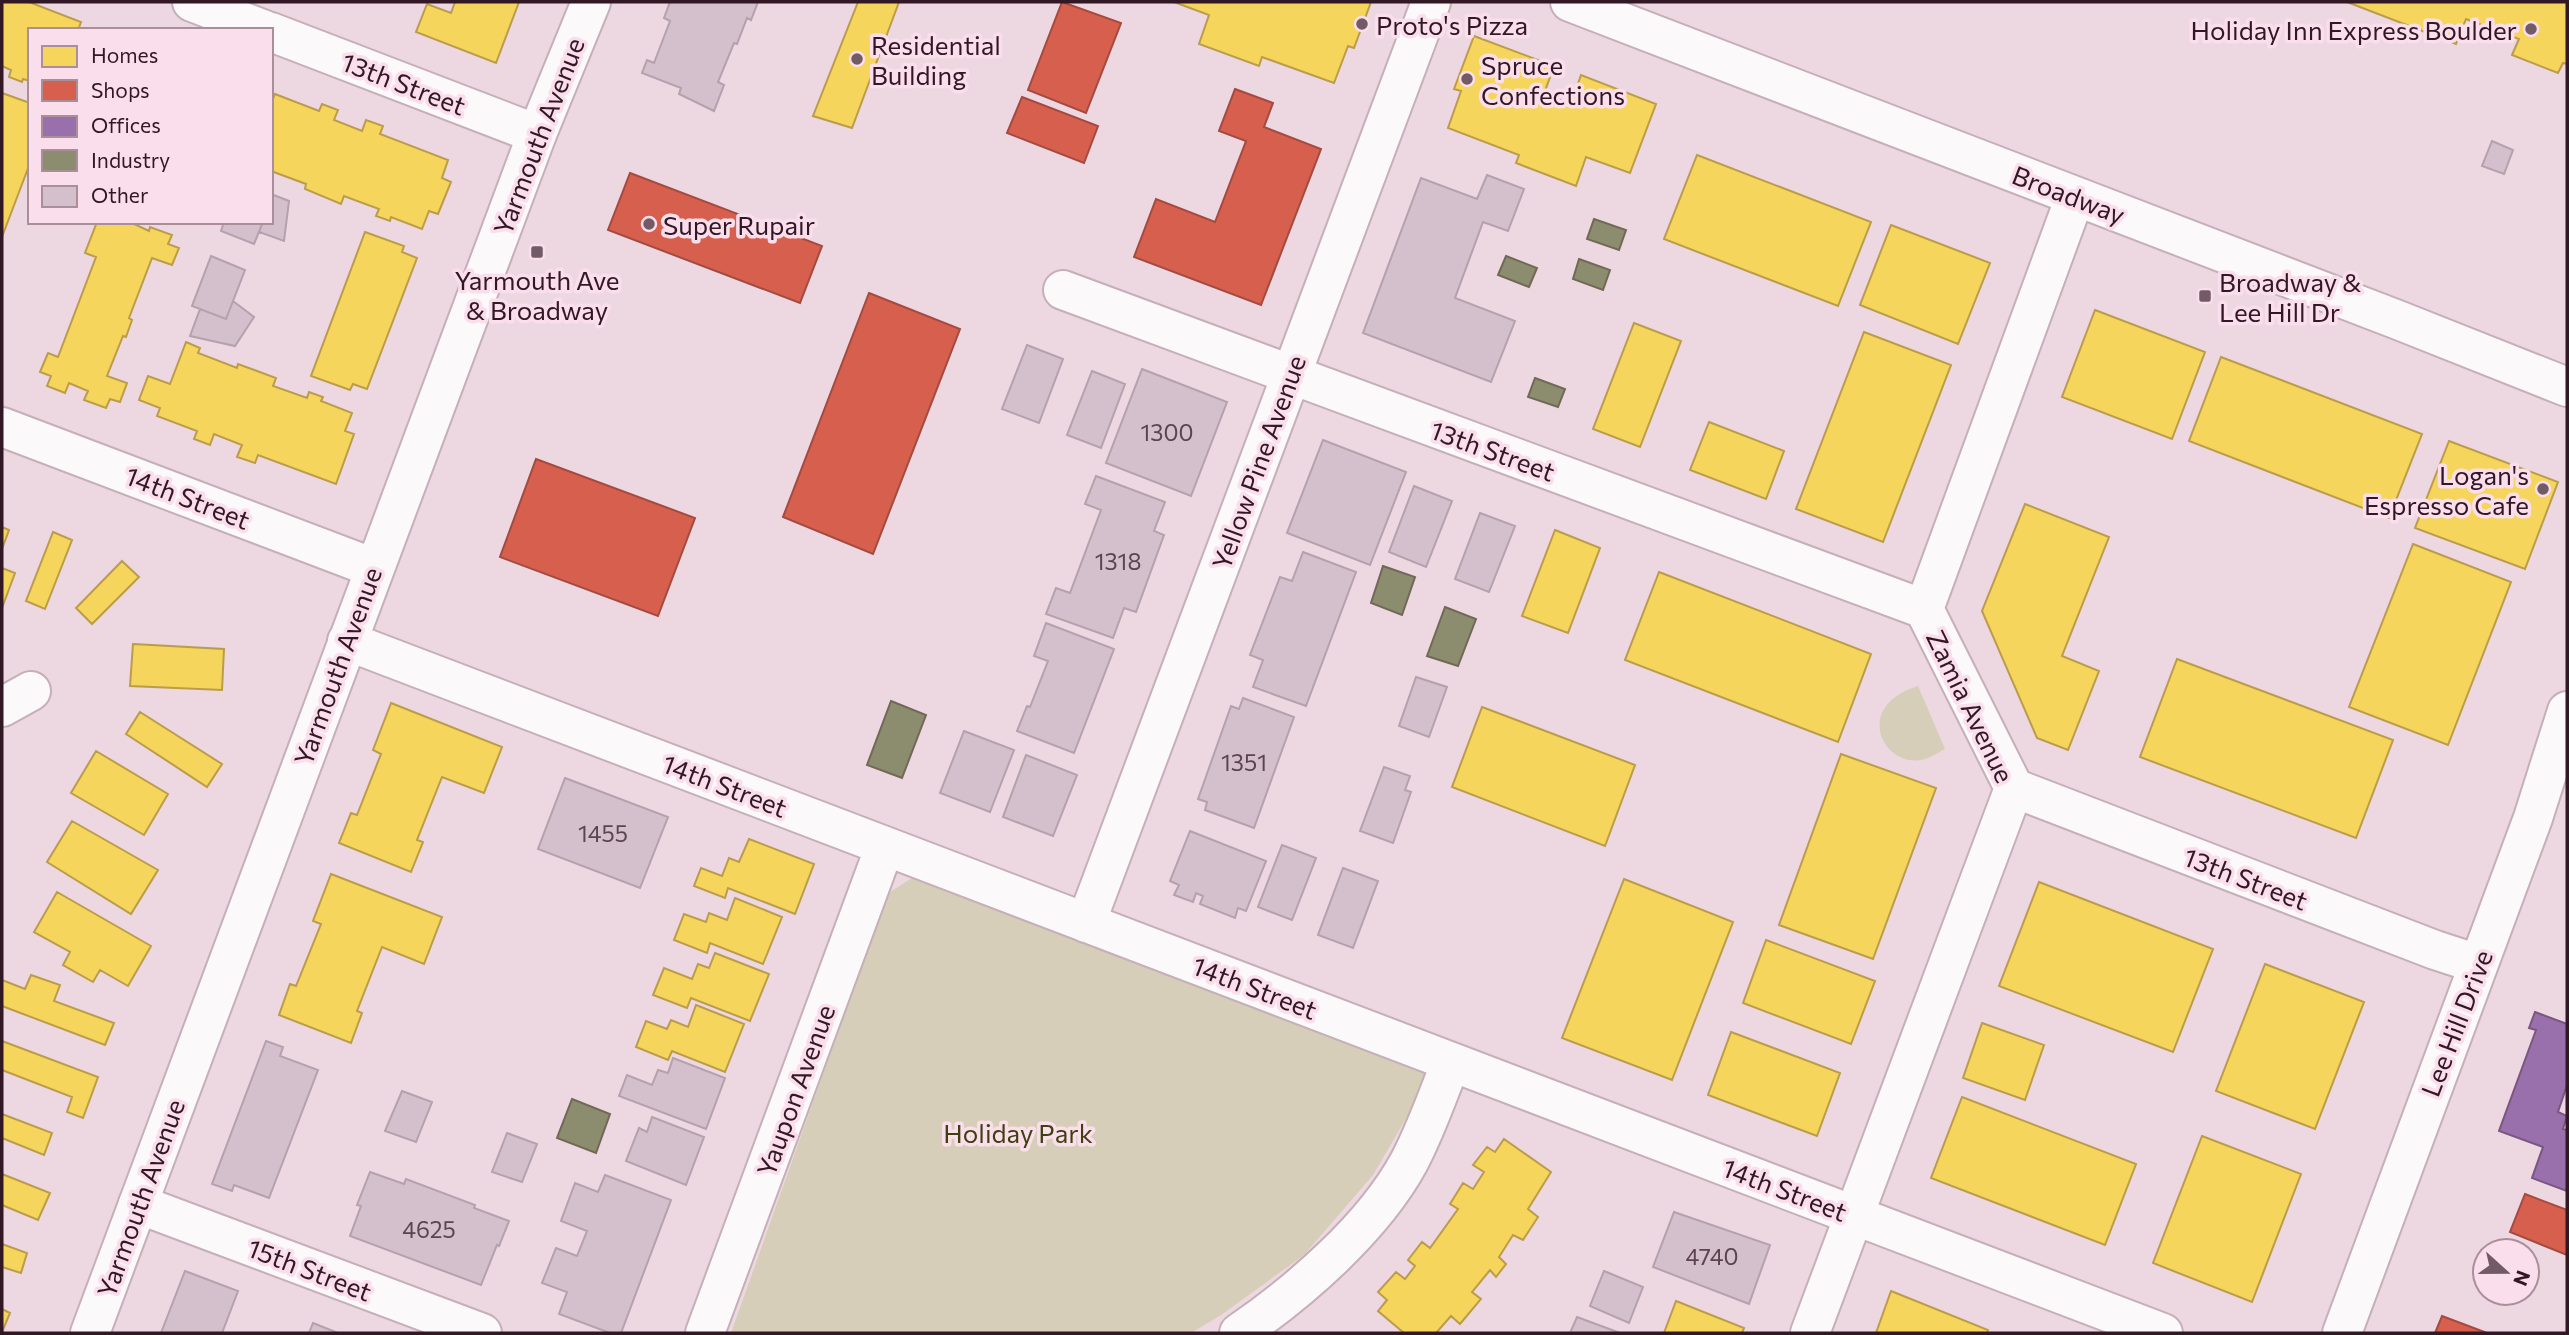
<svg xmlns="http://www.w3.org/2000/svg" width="2569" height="1335" font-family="Commissioner,sans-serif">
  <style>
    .green { fill: #d6ceb9 }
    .homes { fill: #f6d55c; stroke: #bb9c4b; stroke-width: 2 }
    .shops { fill: #d6604d; stroke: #a44a41; stroke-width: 2 }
    .offices { fill: #9970ab; stroke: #7a5682; stroke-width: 2 }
    .industry { fill: #8c8c6e; stroke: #716958; stroke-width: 2 }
    .building { fill: #d3c0cc; stroke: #b4a1ad; stroke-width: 2 }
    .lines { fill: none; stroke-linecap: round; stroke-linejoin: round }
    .minor-casing { stroke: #c5afb8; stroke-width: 42 }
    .tertiary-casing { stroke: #c5afb8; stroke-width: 42 }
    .primary-casing { stroke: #c5afb8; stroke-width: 42 }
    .minor { stroke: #fcf9fa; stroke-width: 38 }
    .tertiary { stroke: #fcf9fa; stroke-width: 38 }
    .primary { stroke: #fcf9fa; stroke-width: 38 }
    .poi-dot { fill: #735b66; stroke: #fbdeeb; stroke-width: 2.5 }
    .labels { text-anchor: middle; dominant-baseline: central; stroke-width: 7; stroke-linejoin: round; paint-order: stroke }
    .number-label { font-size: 23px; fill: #5b4450 }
    .poi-label { font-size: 26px; fill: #311824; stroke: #fbdeeb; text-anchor: start }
    .street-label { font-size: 26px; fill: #311824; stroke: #fbdeeb }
    .park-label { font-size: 26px; fill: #3f4010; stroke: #fbdeeb }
  </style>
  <rect width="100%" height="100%" fill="#edd7e0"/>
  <path class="green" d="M1918 686 1945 749C1939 752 1932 757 1925 759 1885 771 1850 707 1918 686Z
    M915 876 1425 1074 1411 1110 1373 1175 1304 1255 1221 1315 1191 1333H731L887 894Z"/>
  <path class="homes" d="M2 2H29L81 22 78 30H30V81L23 79 22 82 9 77 11 70 2 66Z
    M455 2H519L496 63 416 32 427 4 451 13Z
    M858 2H899L852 128 813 116Z
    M1174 2H1371L1354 48 1348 46 1334 83 1262 57 1259 66 1199 44 1209 15Z
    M2347 2H2567V64L2563 63 2558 73 2512 55 2519 39 2466 19 2456 44Z
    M1474 36 1554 66 1544 94 1571 104 1581 75 1656 104 1630 173 1586 157 1576 186 1516 163 1519 155 1448 128 1461 91 1454 89Z
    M2 93 30 103V163L2 237Z
    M275 94 319 111 322 104 338 110 334 120 362 131 366 120 383 126 380 134 448 160 442 178 451 182 438 214 429 211 422 229 391 217 390 221 376 216 379 209 344 196 341 204 305 189 306 184 271 171V103Z
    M1697 155 1871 222 1838 306 1664 239Z
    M97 222H130L149 231 150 227 172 235 168 244 179 248 172 265 152 258 129 318 132 320 126 337 123 336 107 376 127 383 120 402 110 399 106 408 84 400 88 391 69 383 65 393 47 386 51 376 40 372 48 353 58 357 96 257 85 253Z
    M1891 225 1990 263 1958 344 1860 305Z
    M365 232 404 246 402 252 417 258 367 389 353 384 350 390 311 376Z
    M2095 310 2205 352 2172 439 2062 397Z
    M1634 323 1681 341 1640 447 1593 429Z
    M1864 332 1951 365 1883 542 1796 509Z
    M186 342 200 348 198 353 237 368 238 364 276 378 273 386 307 398 309 392 323 397 321 401 352 413 345 431 354 434 336 484 258 455 255 463 237 457 242 445 214 434 210 445 194 439 197 431 157 416 160 408 139 400 148 376 170 384Z
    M2221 357 2422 434 2389 518 2189 441Z
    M1709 422 1784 451 1766 499 1690 470Z
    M2449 441 2558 482 2525 569 2415 528Z
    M2025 504 2109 537 2062 656 2099 671 2068 750 2037 738 1982 611Z
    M2 527 9 530 2 549Z
    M1555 530 1600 548 1568 633 1522 616Z
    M53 532 72 540 45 609 26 601Z
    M2413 544 2511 582 2448 745 2349 707Z
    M122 561 139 577 92 624 76 608Z
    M2 568 15 573 2 608Z
    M1659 572 1871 654 1838 742 1625 660Z
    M133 644 224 649 222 690 130 686Z
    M2177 659 2393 740 2356 838 2140 757Z
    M391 703 502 747 484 793 442 777 417 840 423 842 411 872 339 843 351 813 357 815 381 754 373 750Z
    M1482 707 1635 765 1605 846 1452 787Z
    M140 712 222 764 207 787 126 734Z
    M96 751 168 794 144 835 71 793Z
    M1841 754 1936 788 1873 959 1779 925Z
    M72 821 158 870 131 914 47 862Z
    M749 839 814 864 795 914 728 888 725 898 694 886 701 868 722 876 729 858 739 862Z
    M331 874 442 917 424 964 382 947 357 1011 362 1013 351 1043 279 1015 290 984 296 986 321 924 313 921Z
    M1624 879 1733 922 1672 1080 1562 1038Z
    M2039 882 2213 949 2173 1052 1999 986Z
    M57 892 151 946 128 986 100 970 93 982 63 965 70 952 34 932Z
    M735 898 782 917 763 964 710 943 707 953 674 940 684 914 706 922 709 913 727 920Z
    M1766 940 1875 981 1851 1044 1743 1003Z
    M715 953 769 974 750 1021 691 998 687 1008 653 995 664 968 692 979 698 964 709 968Z
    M2265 964 2364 1002 2315 1129 2216 1091Z
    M31 975 60 985 54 1001 114 1023 105 1045 2 1006V980L25 989Z
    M696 1005 744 1024 725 1072 672 1051 668 1060 636 1047 646 1021 667 1029 671 1020 688 1027Z
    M1982 1023 2044 1045 2025 1100 1963 1078Z
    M1731 1032 1840 1073 1817 1136 1708 1095Z
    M2 1041 98 1077 83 1118 67 1112 72 1097 2 1070Z
    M1962 1097 2136 1164 2105 1245 1931 1178Z
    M2 1114 52 1133 44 1155 2 1138Z
    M2202 1136 2301 1174 2252 1302 2153 1263Z
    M1504 1139 1551 1172 1528 1209 1538 1217 1523 1240 1513 1235 1499 1257 1506 1264 1496 1277 1490 1270 1472 1292 1481 1299 1460 1324 1451 1316 1436 1333H1404L1378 1311 1387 1300 1378 1292 1396 1272 1405 1279 1415 1266 1408 1260 1422 1242 1430 1248 1458 1209 1450 1204 1463 1183 1473 1189 1484 1172 1473 1165 1487 1147 1495 1152Z
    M2 1174 50 1193 38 1220 2 1205Z
    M2 1244 27 1253 21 1273 2 1267Z
    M1891 1291 1988 1330 1987 1333H1876Z
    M1676 1301 1744 1328 1742 1333H1664Z
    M2 1309 10 1313 2 1332Z"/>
  <path class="shops" d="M1062 2 1121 23 1086 113 1028 90Z
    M1235 89 1273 103 1264 127 1321 149 1261 305 1134 257 1156 199 1215 222 1246 141 1219 131Z
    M1022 97 1098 126 1084 163 1007 133Z
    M630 173 822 246 800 303 608 230Z
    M869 293 960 329 873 554 783 517Z
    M536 459 695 518 658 616 500 557Z
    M2525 1194 2567 1210V1255L2510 1232Z
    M2442 1316 2487 1333H2435Z"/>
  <path class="offices" d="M2535 1012 2567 1024V1085L2558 1112 2567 1116 2563 1129 2567 1130V1191L2532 1178 2543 1147 2499 1131 2536 1030 2529 1028Z"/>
  <path class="industry" d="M1594 219 1626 230 1619 250 1587 239Z
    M1506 256 1537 268 1529 287 1498 275Z
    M1579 259 1610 270 1603 290 1573 279Z
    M1535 378 1565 389 1558 407 1528 397Z
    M1383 566 1415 577 1402 615 1371 603Z
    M1445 607 1476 619 1458 666 1427 656Z
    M891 701 926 715 902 778 867 765Z
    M572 1099 610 1114 596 1153 557 1138Z"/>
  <path class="building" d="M670 2H758L751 20 747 18 737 44 734 43 718 82 724 85 714 111 679 94 681 88 642 73 647 60 654 63 670 21 664 18Z
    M2492 141 2513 150 2504 174 2482 166Z
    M1487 175 1524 189 1508 231 1483 222 1455 298 1515 321 1491 382 1363 333 1421 178 1477 199Z
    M271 194 289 201 284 241 259 232 263 222H271Z
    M224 222H263L254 244 221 231Z
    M211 256 245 270 226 319 192 306Z
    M233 301 254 317 235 346 190 336 200 309 226 319Z
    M1027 345 1063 359 1039 423 1002 409Z
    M1142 369 1227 402 1191 496 1106 463Z
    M1092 371 1125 384 1101 448 1067 435Z
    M1323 440 1406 472 1370 565 1287 533Z
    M1096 476 1165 502 1154 531 1164 535 1136 612 1124 608 1113 638 1046 614 1056 588 1070 593 1101 510 1085 504Z
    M1414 486 1452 501 1426 567 1389 552Z
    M1480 513 1515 526 1489 592 1455 579Z
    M1303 552 1356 572 1306 706 1253 687 1263 660 1250 655 1280 577 1292 581Z
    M1046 623 1114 649 1074 753 1017 731 1027 706 1030 707 1048 661 1034 656Z
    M1416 677 1447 687 1429 737 1399 726Z
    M1243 698 1294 717 1254 828 1205 810 1207 802 1198 799 1231 706 1239 709Z
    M964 731 1014 750 990 812 940 793Z
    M1026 755 1077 775 1053 836 1003 817Z
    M1384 767 1410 776 1405 790 1411 792 1393 843 1360 831Z
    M565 778 668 817 640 888 538 849Z
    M1190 831 1266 861 1246 911 1238 908 1235 918 1200 904 1203 896 1196 893 1193 902 1174 895 1179 885 1170 881Z
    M1282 845 1316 858 1292 920 1258 907Z
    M1343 868 1378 881 1353 948 1318 935Z
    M266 1041 283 1047 280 1056 318 1070 269 1198 234 1185 232 1191 212 1184Z
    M673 1058 725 1078 706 1129 619 1096 627 1075 652 1085 658 1070 668 1073Z
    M402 1091 432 1102 416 1142 385 1131Z
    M652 1117 704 1137 686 1185 626 1161 639 1128 647 1132Z
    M507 1133 537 1144 522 1182 492 1172Z
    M370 1172 404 1184 406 1179 475 1205 474 1208 509 1221 499 1246 497 1245 481 1285 350 1236 361 1206 357 1205Z
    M605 1175 671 1200 621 1333H610L559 1314 567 1292 542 1283 556 1248 577 1256 587 1231 561 1221 575 1183 598 1192Z
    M1674 1212 1770 1245 1749 1304 1653 1267Z
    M185 1271 238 1291 222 1333H161Z
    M1604 1271 1643 1287 1629 1323 1590 1306Z
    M1577 1317 1620 1333H1570Z
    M313 1323 338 1333H309Z"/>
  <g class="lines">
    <g class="minor-casing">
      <path id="minor" d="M192 2 265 30
        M271 32 537 134
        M1063 290 1924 609
        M2 427 374 568
        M347 641 2163 1333
        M2 707 31 691
        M2014 788 2435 950 2478 964
        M1086 923 1431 2
        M138 1204 482 1333
        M705 1333 885 846
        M1239 1333C1300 1291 1373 1228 1409 1162 1426 1130 1438 1095 1451 1062
        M1810 1333 2014 788 1924 609 2075 197"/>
    </g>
    <g class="tertiary-casing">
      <path id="tertiary" d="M90 1333 537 134 591 2
        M2342 1333 2533 818 2567 711"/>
    </g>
    <g class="primary-casing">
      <path id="primary" d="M1570 2 2398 320 2567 387"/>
    </g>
    <use href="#minor" class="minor"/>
    <use href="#tertiary" class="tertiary"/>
    <use href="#primary" class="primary"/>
  </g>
  <g class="poi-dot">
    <circle cx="1362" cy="24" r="7"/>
    <circle cx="2531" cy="29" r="7"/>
    <circle cx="857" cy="59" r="7"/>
    <circle cx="1467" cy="79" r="7"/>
    <circle cx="649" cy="224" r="7"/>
    <rect x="530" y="245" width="14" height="14" rx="3.5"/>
    <rect x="2198" y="289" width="14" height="14" rx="3.5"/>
    <circle cx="2543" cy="489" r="7"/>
  </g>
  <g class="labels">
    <g class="number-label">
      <text x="1167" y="432">1300</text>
      <text x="1118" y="561">1318</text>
      <text x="1244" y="762">1351</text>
      <text x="603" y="833">1455</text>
      <text x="429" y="1229">4625</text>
      <text x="1712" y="1256">4740</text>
    </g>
    <g class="poi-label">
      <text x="1376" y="24">Proto's Pizza</text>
      <text x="2517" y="29" text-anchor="end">Holiday Inn Express Boulder</text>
      <text x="871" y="44">Residential<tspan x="871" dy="30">Building</tspan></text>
      <text x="1481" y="64">Spruce<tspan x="1481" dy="30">Confections</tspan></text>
      <text x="663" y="224">Super Rupair</text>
      <text x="537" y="279" text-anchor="middle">Yarmouth Ave<tspan x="537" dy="30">&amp; Broadway</tspan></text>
      <text x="2219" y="281">Broadway &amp;<tspan x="2219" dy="30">Lee Hill Dr</tspan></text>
      <text x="2529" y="474" text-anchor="end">Logan's<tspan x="2529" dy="30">Espresso Cafe</tspan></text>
    </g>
    <g class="street-label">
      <text transform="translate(404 83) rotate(21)">13th Street</text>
      <text transform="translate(538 136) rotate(-69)">Yarmouth Avenue</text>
      <text transform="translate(2069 194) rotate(21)">Broadway</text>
      <text transform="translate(1493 450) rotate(20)">13th Street</text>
      <text transform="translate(1258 462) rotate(-70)">Yellow Pine Avenue</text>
      <text transform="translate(188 497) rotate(21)">14th Street</text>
      <text transform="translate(337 666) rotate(-70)">Yarmouth Avenue</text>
      <text transform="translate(1971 706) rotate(64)">Zamia Avenue</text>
      <text transform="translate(725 785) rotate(21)">14th Street</text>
      <text transform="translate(2246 878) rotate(21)">13th Street</text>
      <text transform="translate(1255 987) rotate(21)">14th Street</text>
      <text transform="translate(2456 1023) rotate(-69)">Lee Hill Drive</text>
      <text transform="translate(795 1090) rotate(-70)">Yaupon Avenue</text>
      <text transform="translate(1785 1189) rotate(21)">14th Street</text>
      <text transform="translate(140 1198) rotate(-70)">Yarmouth Avenue</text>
      <text transform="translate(310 1269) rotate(21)">15th Street</text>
    </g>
    <g class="park-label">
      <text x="1018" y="1132">Holiday Park</text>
    </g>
  </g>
  <rect width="2569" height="1335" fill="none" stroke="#311824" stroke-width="7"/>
  <rect x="28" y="28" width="245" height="196" fill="#fbdeeb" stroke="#aa8f9b" stroke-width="2"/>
  <rect x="42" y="46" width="35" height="21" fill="#f6d55c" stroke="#aa8f9b" stroke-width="2"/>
  <text x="91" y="63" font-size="21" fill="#311824">Homes</text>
  <rect x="42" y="80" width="35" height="21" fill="#d6604d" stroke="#aa8f9b" stroke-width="2"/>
  <text x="91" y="98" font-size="21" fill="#311824">Shops</text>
  <rect x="42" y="116" width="35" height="21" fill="#9970ab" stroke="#aa8f9b" stroke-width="2"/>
  <text x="91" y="133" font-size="21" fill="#311824">Offices</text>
  <rect x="42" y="150" width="35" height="21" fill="#8c8c6e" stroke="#aa8f9b" stroke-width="2"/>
  <text x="91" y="168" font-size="21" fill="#311824">Industry</text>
  <rect x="42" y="186" width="35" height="21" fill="#d3c0cc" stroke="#aa8f9b" stroke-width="2"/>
  <text x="91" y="203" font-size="21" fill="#311824">Other</text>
  <g transform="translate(2506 1272) rotate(111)"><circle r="33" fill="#fbdeeb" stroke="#aa8f9b" stroke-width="2"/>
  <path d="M0-5L12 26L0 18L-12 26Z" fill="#735b66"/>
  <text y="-10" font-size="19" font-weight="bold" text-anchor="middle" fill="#311824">N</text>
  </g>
</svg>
